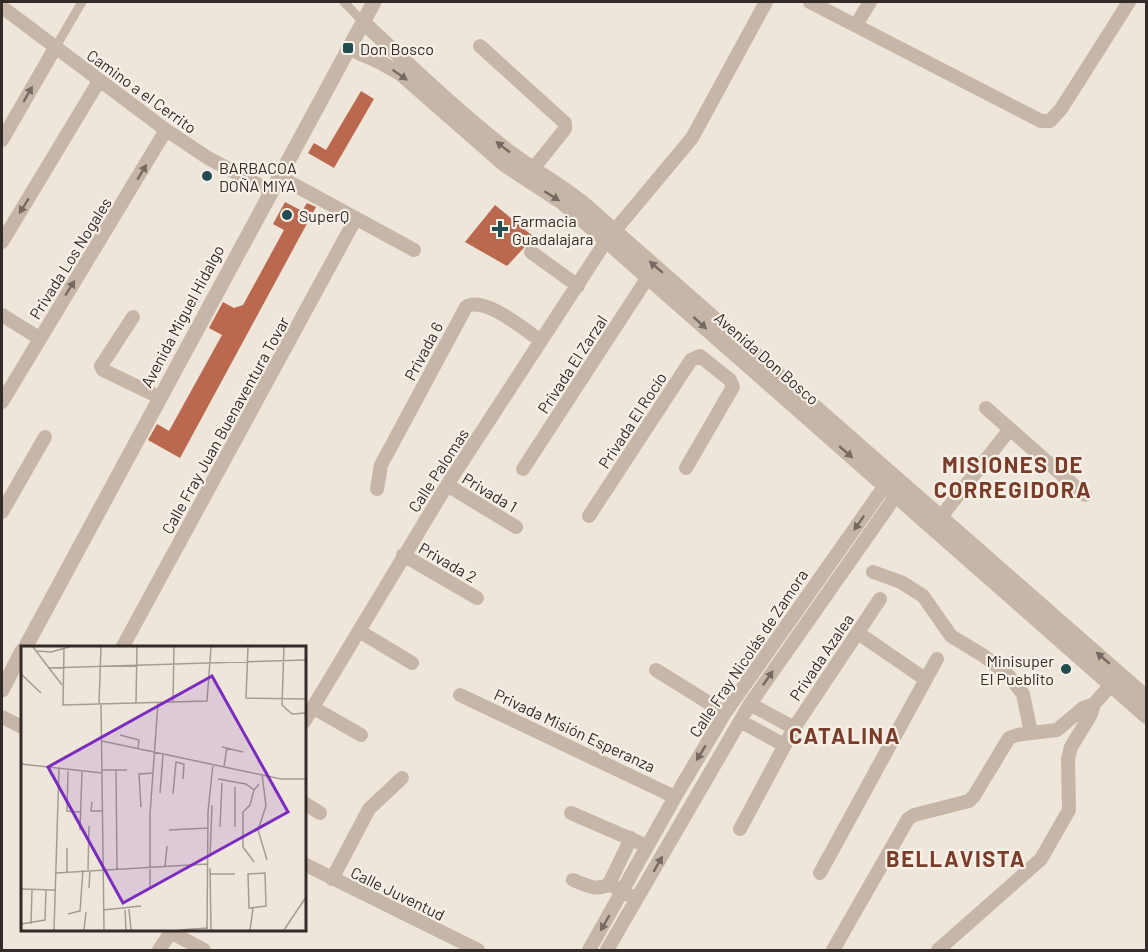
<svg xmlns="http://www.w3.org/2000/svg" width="1148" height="952" font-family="Barlow,sans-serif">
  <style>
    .building { fill: #ba694e }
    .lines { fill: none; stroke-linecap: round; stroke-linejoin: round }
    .pedestrian { stroke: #c6b6a8; stroke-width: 9 }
    .minor { stroke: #c6b6a8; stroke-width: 14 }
    .tertiary { stroke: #c6b6a8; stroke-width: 15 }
    .oneway { fill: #756a61 }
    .poi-dot { fill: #214d50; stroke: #f7f0e7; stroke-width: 2 }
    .labels { text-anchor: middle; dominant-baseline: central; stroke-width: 4.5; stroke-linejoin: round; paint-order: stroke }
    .poi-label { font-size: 16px; fill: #332b27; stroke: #f7f0e7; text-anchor: start }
    .street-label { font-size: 16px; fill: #332b27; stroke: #f7f0e7 }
    .district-label { font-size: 22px; font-weight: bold; letter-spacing: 1.5px; fill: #7a3d29; stroke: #f7f0e7 }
    .inset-road { fill: none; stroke: #a49b93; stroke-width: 1.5 }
    .view { fill: #7b2cbf; fill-opacity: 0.15; stroke: #7b2cbf; stroke-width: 3 }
    .inset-edge { fill: none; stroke: #332b27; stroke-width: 3 }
  </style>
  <rect width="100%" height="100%" fill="#efe6db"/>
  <path class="building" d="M361 91 374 99 334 168 308 153 314 143 326 150Z
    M285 202 302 211 307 203 316 207 180 458 148 440 157 424 169 431 222 335 209 328 223 302 234 308 243 305 284 230 273 224Z
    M495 205 534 237 507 266 465 242Z"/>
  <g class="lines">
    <path class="pedestrian" d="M344 2 363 22
      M55 48 82 2"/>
    <path class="minor" d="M810 2 1041 121H1050L1061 109 1129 2
      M2 7 166 130 208 158 270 191
      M856 25 870 2
      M480 46 565 123V129L533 169
      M2 140 55 48
      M278 176 414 250
      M2 242 99 81
      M531 252 578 286
      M2 315 39 338
      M133 317 101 366 103 370 159 397
      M2 402 166 130
      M986 408 1085 495
      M523 469 648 277
      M447 485 516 527
      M377 489 381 465 466 307C484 295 525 330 541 341
      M2 512 45 437
      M589 516 691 360 700 356 730 380 733 387 686 468
      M940 518 1010 429
      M403 555 477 598
      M873 572 901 582 923 596 951 636 984 656 1008 675 1023 694 1031 733 1057 730 1083 708 1094 704
      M359 631 412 663
      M858 633 925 679
      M122 648 356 218
      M656 670 725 713
      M460 695 675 797
      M750 704 794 728
      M312 707 361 735
      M2 717 22 727
      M740 721 784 745
      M304 722 447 485 606 241 692 138 766 2
      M304 803 320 813
      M571 813 647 846
      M740 829 794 728 880 599
      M304 864 478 950
      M820 873 937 659
      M332 879 369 809 402 778
      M573 880C586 885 597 892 609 884
      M629 895 609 884 631 838
      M159 950 169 935 174 934 204 950
      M589 950 675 797 725 713 891 477
      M607 950 750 704 902 487
      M833 950 908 819 914 815 969 801 974 796 1009 738 1017 735 1031 733
      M938 950 1041 859 1069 810 1068 759 1071 747 1091 714 1094 704 1118 677"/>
    <path class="tertiary" d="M363 22C410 66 457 111 508 151 533 170 560 184 584 204L1146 697
      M348 48 380 62 401 74 505 165 563 203 1146 716
      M25 648 374 2
      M2 690 22 651"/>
  </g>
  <defs><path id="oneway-solid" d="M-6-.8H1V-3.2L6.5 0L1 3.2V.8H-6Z" transform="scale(1.5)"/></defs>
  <g class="oneway">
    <use href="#oneway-solid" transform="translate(400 75) rotate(35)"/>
    <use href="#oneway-solid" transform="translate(28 94) rotate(-60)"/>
    <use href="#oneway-solid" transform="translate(503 147) rotate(-142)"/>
    <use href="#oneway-solid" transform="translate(142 172) rotate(-59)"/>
    <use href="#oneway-solid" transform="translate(552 196) rotate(32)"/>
    <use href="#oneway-solid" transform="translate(24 206) rotate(122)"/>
    <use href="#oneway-solid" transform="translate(656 267) rotate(-139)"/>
    <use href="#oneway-solid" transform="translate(70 288) rotate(-58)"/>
    <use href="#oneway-solid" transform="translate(700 323) rotate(42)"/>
    <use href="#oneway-solid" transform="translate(846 452) rotate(41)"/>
    <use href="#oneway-solid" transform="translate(859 523) rotate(125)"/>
    <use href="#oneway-solid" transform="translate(1103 658) rotate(-139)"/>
    <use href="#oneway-solid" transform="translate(768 678) rotate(-55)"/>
    <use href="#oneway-solid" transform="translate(701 753) rotate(121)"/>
    <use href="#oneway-solid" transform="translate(658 864) rotate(-60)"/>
    <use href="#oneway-solid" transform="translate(605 923) rotate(120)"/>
  </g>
  <g class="poi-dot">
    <rect x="342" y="42" width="12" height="12" rx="3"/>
    <circle cx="207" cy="176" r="6"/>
    <circle cx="287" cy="215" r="6"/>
    <path d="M497 220h6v6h6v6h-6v6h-6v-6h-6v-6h6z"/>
    <circle cx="1066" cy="669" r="6"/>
  </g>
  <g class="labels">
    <g class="poi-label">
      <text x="360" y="48">Don Bosco</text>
      <text x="219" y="167">BARBACOA<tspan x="219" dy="18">DOÑA MIYA</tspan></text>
      <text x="299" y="215">SuperQ</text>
      <text x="512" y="220">Farmacia<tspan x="512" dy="18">Guadalajara</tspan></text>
      <text x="1054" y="660" text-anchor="end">Minisuper<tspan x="1054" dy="18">El Pueblito</tspan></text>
    </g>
    <g class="street-label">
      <text transform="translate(142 91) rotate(36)">Camino a el Cerrito</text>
      <text transform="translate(70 258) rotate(-58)">Privada Los Nogales</text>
      <text transform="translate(182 316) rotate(-62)">Avenida Miguel Hidalgo</text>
      <text transform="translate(423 351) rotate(-62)">Privada 6</text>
      <text transform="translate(767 358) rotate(41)">Avenida Don Bosco</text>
      <text transform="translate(572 364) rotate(-57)">Privada El Zarzal</text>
      <text transform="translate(632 420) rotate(-57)">Privada El Rocío</text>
      <text transform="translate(225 425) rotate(-61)">Calle Fray Juan Buenaventura Tovar</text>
      <text transform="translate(438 470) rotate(-57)">Calle Palomas</text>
      <text transform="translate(490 492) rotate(31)">Privada 1</text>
      <text transform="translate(448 562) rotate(30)">Privada 2</text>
      <text transform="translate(748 653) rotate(-56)">Calle Fray Nicolás de Zamora</text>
      <text transform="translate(821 657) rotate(-56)">Privada Azalea</text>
      <text transform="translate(575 730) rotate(25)">Privada Misión Esperanza</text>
      <text transform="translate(398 893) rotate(26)">Calle Juventud</text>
    </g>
    <g class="district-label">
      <text x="1013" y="464">MISIONES DE<tspan x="1013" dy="25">CORREGIDORA</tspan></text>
      <text x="845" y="735">CATALINA</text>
      <text x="956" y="858">BELLAVISTA</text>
    </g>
  </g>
  <g transform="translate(21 646)">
    <rect width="285" height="285" fill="#efe6db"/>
    <path class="inset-road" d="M12 1 41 39M227 1 225 52 285 53M263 1 261 59 271 68 285 67M43 2 42 59 186 55 190 1M15 5 30 6 48 1M27 22 285 14M0 28 20 47M152 56 153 1M78 57 80 1M80 57 83 284M115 57 116 1M99 89 118 94 117 103M81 95 260 133H285M201 101 222 106M0 118 81 127M203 120 206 102M81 124H106M95 124 96 223M47 125 46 165 59 166M241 128 245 160 237 184 246 214M197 133 225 138 233 144 238 138M214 141V181M139 147 142 109M152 148 155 116 163 118 162 133M71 156 70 165H81M120 161 118 128 132 127M199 181 201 137M59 184 61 126M148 184 187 182M189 211 191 159M233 216 222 201V166L229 159 233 144M144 221 146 200M189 222 190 284M67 224 68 180M46 226V202M35 227 186 218M244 227 245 260 228 262 227 228ZM189 228H214M129 241V168L137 57M68 242 69 224M0 243 34 244M108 263 110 284M82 264 120 260M104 264 105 284M47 268 59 265 62 224M0 278 24 274 25 244M10 278 11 244M33 284 38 123M63 284 65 266M158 284 187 282M186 284 187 166 192 118M229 284 232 262M263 284 285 251"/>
    <path class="view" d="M191 30 267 166 102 257 27 121Z"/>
    <rect width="285" height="285" class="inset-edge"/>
  </g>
  <rect width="1148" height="952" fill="none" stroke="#332b27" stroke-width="6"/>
</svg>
